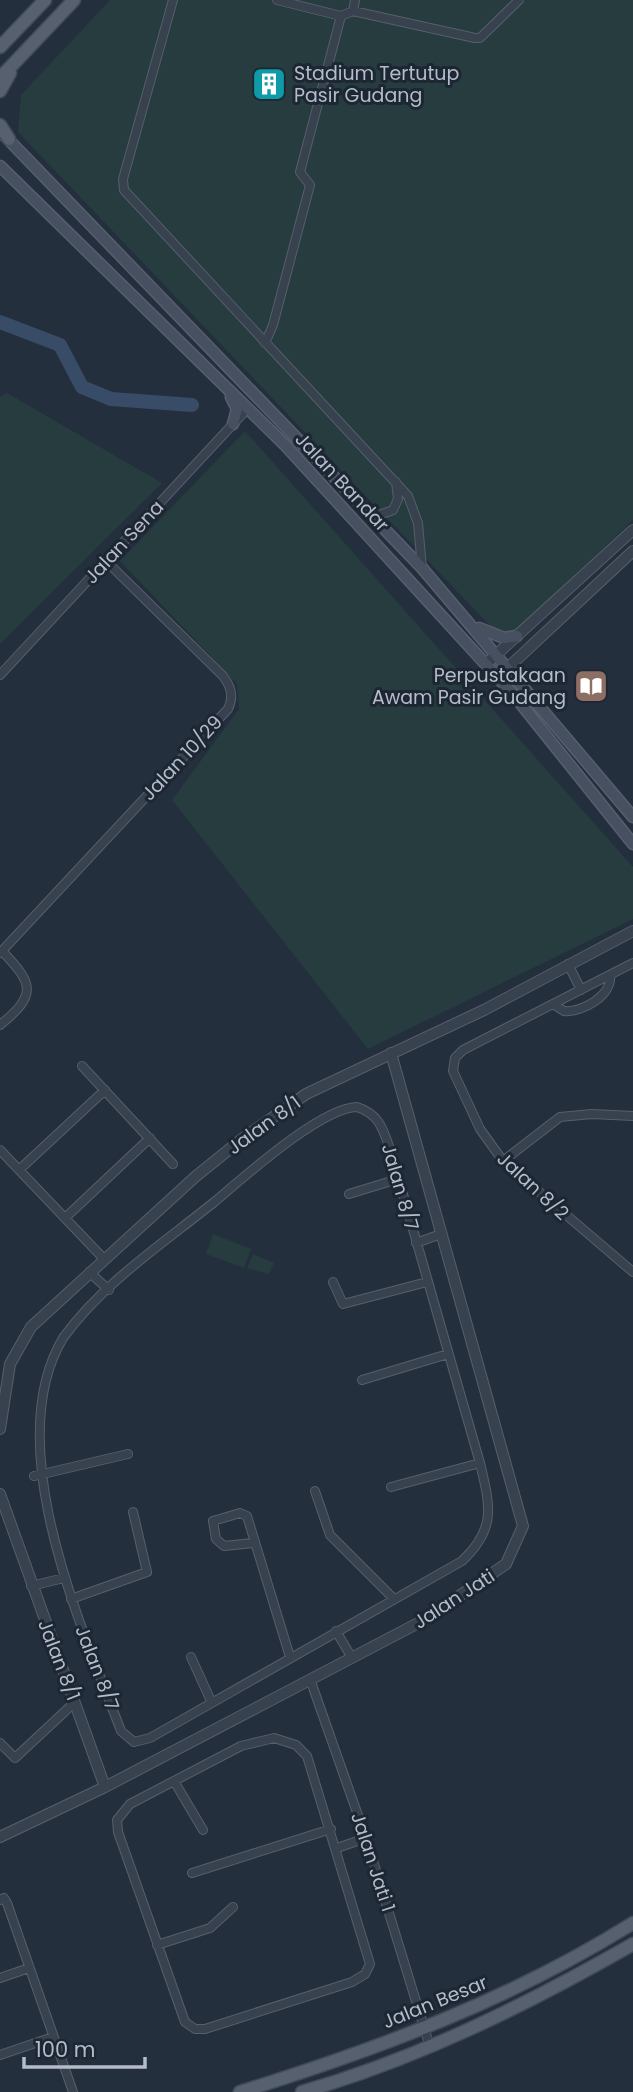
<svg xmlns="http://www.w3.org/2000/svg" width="633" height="2092" font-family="Poppins,sans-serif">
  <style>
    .green { fill: #263c3f }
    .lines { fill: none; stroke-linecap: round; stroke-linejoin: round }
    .river { stroke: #394c67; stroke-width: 14 }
    .minor-casing { stroke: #565f6c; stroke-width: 10 }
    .tertiary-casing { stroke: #565f6c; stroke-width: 12 }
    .secondary-casing { stroke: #565f6c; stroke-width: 13 }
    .primary-casing { stroke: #414a57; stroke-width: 15 }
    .minor { stroke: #38414e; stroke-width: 8 }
    .tertiary { stroke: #38414e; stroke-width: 10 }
    .secondary { stroke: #465061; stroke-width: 10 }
    .primary { stroke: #56606e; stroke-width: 12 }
    .labels { text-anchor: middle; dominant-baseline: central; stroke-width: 6; stroke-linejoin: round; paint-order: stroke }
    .poi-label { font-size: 19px; fill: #b4bcc9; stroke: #1d2633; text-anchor: start }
    .street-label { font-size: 19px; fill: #b4bcc9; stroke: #1d2633 }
  </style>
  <rect width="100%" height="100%" fill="#242f3e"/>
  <path class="green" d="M110 0H633V520L513 633 493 629 18 132 21 95Z
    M7 393 162 483 0 644V397Z
    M245 431 633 867V919L368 1049 172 800 239 709 237 684 120 561Z
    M213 1234 251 1249 244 1268 206 1254Z
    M253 1254 274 1263 269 1274 247 1268Z"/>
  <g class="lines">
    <path class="river" d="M0 322 60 345 82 387 111 399 192 405"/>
    <g class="minor-casing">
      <path id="minor" d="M173 0 123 179 124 190 408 496 418 523 422 568
        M277 0 341 16
        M353 11 475 38H480L519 0
        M265 343 273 325 310 185 300 172 341 16 353 11 355 0
        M368 510 379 515 393 510 398 499 396 482
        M0 675 247 409
        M0 953 228 709C234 697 231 686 223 676L106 561
        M633 963 463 1050 455 1058 453 1071 480 1129 503 1161 633 1272
        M568 964 581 990
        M553 1004 564 1011C582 1013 613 995 610 975
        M0 1025C37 995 34 984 2 951
        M82 1066 173 1164
        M357 1107C379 1114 383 1129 390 1149L480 1463C490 1506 497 1528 462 1561L150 1738 134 1742 121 1731C80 1623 0 1444 63 1338 102 1284 162 1244 213 1203 243 1178 320 1108 357 1107Z
        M0 1150 104 1259
        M503 1161 560 1117 592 1114 633 1116
        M19 1170 105 1090
        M349 1194 398 1179
        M65 1218 150 1138
        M416 1243 441 1234
        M89 1272 109 1290
        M333 1282 343 1304 427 1282
        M362 1380 448 1354
        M34 1476 128 1454
        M391 1487 480 1463
        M315 1491 330 1535 394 1599
        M253 1543 224 1546 216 1539 213 1521 240 1513 247 1516 290 1657
        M31 1586 64 1578
        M71 1599 147 1572 133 1512
        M336 1631 352 1658
        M191 1657 211 1701
        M310 1679 366 1838 430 2047
        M274 1738 296 1745 307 1756 370 1964 365 1974 352 1982 205 2029H195L185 2022 118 1832 117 1820 130 1804 241 1746Z
        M0 1743 15 1758 75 1702
        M174 1781 203 1830
        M337 1848 366 1838
        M192 1873 331 1829
        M0 1900 4 1898 7 1903 73 2092
        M157 1945 210 1928 233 1907
        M0 1978 29 1968
        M0 2055 53 2037"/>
    </g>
    <g class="tertiary-casing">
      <path id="tertiary" d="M486 664 633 530
        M498 677 633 551
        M0 1429 10 1364 31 1327 195 1177 242 1139 306 1094 484 1010 633 931
        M0 1494 105 1787
        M0 1837 105 1787 424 1620 506 1564 523 1526 391 1053"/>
    </g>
    <g class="secondary-casing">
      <path id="secondary" d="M4 135 422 568 633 817
        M0 166 285 445 513 694 633 844
        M231 397 237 409 233 424
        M479 628 504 638 517 636"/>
    </g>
    <g class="primary-casing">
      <path id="primary" d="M0 47 45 0
        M0 78 74 0
        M0 91 10 73
        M0 125 9 139
        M240 2092C378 2049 510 2000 633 1923
        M302 2092C420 2058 528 2004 633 1944"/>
    </g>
    <use href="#minor" class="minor"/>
    <use href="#tertiary" class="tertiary"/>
    <use href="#secondary" class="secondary"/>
    <use href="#primary" class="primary"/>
  </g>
  <defs>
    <g id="building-square" transform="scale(1.75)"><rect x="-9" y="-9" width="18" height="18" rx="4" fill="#0f9aa8" stroke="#1d2633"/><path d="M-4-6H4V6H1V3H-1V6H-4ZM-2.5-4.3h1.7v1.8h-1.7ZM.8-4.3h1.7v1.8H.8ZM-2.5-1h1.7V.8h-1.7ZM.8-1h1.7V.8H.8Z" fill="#fff"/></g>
    <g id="library-square" transform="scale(1.75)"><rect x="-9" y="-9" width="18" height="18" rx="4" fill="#8d6e63" stroke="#1d2633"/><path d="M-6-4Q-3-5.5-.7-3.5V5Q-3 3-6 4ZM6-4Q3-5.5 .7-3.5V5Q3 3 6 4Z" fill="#fff"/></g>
  </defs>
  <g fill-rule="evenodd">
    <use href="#building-square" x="269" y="84"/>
    <use href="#library-square" x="591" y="686"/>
  </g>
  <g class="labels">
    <g class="poi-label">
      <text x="294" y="73">Stadium Tertutup<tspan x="294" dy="22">Pasir Gudang</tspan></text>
      <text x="566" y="675" text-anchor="end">Perpustakaan<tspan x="566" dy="22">Awam Pasir Gudang</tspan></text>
    </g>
    <g class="street-label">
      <text transform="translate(342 482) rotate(47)">Jalan Bandar</text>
      <text transform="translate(124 542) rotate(-47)">Jalan Sena</text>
      <text transform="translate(182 758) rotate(-47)">Jalan 10/29</text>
      <text transform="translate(264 1125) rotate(-36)">Jalan 8/1</text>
      <text transform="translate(533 1186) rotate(43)">Jalan 8/2</text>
      <text transform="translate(400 1187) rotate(74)">Jalan 8/7</text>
      <text transform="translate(454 1599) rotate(-33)">Jalan Jati</text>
      <text transform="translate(59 1660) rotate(69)">Jalan 8/1</text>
      <text transform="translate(97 1668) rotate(69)">Jalan 8/7</text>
      <text transform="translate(373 1862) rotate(72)">Jalan Jati 1</text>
      <text transform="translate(435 2002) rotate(-22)">Jalan Besar</text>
    </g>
  </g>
  <path d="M24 2057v10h121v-10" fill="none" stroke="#b4bcc9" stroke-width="3.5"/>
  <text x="35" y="2057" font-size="21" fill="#b4bcc9" stroke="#1d2633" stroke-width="5" paint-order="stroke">100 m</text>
</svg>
